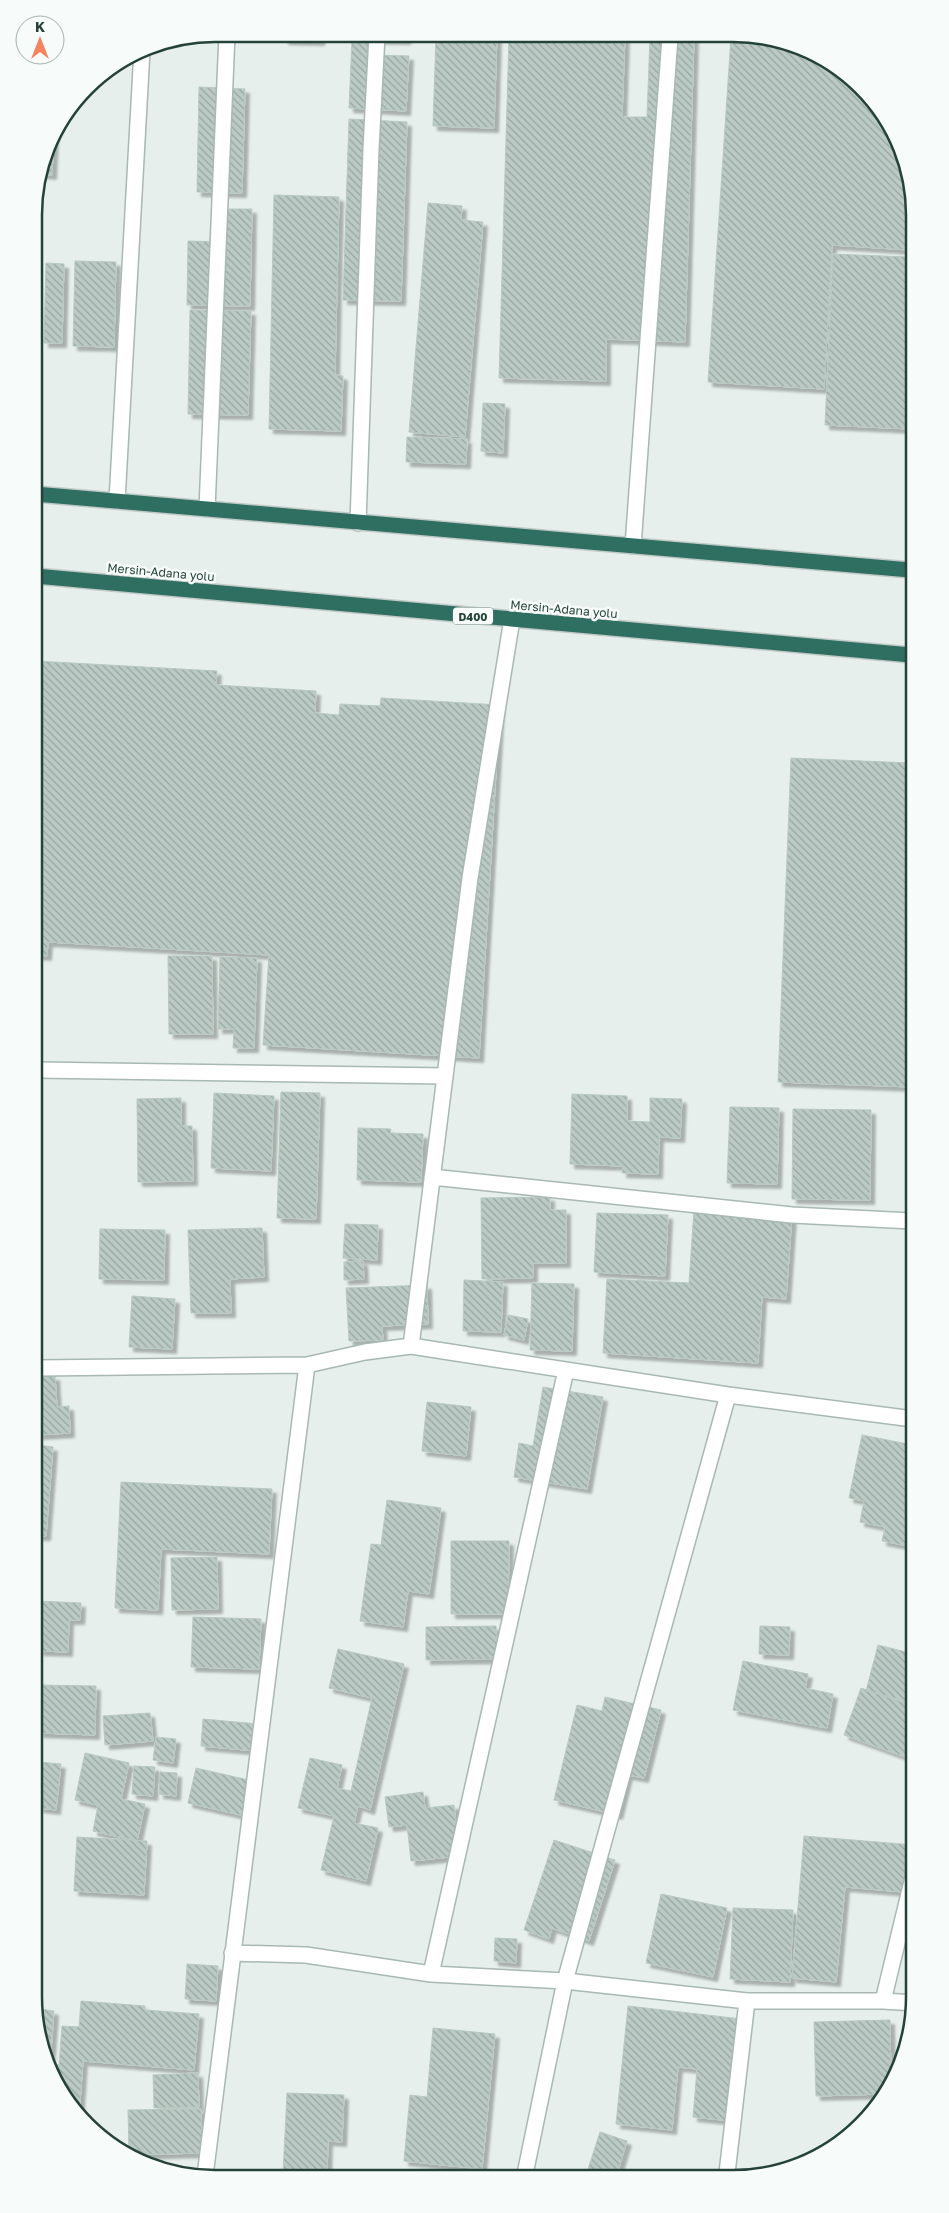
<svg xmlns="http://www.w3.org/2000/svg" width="949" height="2213" font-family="'Golos Text',sans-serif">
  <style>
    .building { fill: url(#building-back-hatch); stroke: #b8c9c2; filter: url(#shadow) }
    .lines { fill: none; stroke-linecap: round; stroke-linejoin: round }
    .minor-casing { stroke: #a8b8b2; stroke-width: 18 }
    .highway-casing { stroke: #c2cac8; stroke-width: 18 }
    .minor { stroke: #fff; stroke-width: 15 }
    .highway { stroke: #2f6f62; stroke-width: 15 }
    .labels { text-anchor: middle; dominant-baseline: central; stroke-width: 5; stroke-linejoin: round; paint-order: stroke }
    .shield { fill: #f7fbf9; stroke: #637a73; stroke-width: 1 }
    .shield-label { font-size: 11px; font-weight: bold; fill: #24423a }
    .street-label { font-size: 12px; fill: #24423a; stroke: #f7fbf9 }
    .rim { fill: none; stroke: #24423a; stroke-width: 2.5 }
  </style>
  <defs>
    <pattern id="building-back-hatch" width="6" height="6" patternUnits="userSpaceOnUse" patternTransform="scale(1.25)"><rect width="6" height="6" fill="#bbcac4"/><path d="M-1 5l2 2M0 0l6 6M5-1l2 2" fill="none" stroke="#98a6a0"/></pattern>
    <filter id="shadow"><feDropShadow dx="4.5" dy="4.5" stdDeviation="1" flood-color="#0004"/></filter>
  </defs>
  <rect width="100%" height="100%" fill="#e6efeb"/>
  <path class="building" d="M284 34H321L320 41 284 40Z
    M349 35H407L406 40 349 39Z
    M436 35H497L494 128 433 126Z
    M509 36H625L622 117H647L650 36 694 37 685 342 606 339V381L499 378Z
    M731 37H769L814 53 854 79 891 124 909 169V250L832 245 824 389 708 382Z
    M352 39 376 40 375 55 409 56 406 111 349 108Z
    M199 87 245 89 242 193 197 192Z
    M349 119 407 122 401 301 343 300Z
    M54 133 52 175 42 174 53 135Z
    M274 195 339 197 335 375 343 376 341 431 269 429Z
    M428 203 462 206 461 220 483 222 465 437 409 432Z
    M223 209H252L250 306 187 305 188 241 223 242Z
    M833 254 909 257 910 429 825 425Z
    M75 261 116 262 114 347 73 346Z
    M46 263 64 264 62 343H44Z
    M190 310 251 311 248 415 188 414Z
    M483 403 505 404 503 453 481 451Z
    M407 437 467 439 466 464 406 462Z
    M36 661 217 671 216 685 316 691 315 713 339 715 340 704 380 706 381 698 500 705 479 1058 263 1045 269 955 48 942 47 956 36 955Z
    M791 758 911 763 912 1087 778 1082Z
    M168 956H212L213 1034H169Z
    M220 957 257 958 254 1048H233L234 1029H218Z
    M281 1092 320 1093 316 1219 277 1218Z
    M214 1093 274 1096 271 1171 211 1168Z
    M572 1094 627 1096V1121L650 1122V1098L682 1099 680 1138 659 1137 658 1174 622 1173 623 1166 570 1164Z
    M181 1098V1126H192L193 1181 138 1182 137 1099Z
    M730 1107 779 1108 777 1184 727 1183Z
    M793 1109 871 1110 870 1200 792 1199Z
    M358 1128 391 1129 390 1133 423 1134 421 1182 357 1180Z
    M550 1197V1210H566V1263H533V1278L482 1279 481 1198Z
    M694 1210 792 1216 786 1299 762 1297 758 1363 603 1353 607 1279 689 1283Z
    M597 1213 668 1215 665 1276 594 1272Z
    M345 1224 378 1225 377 1260 343 1258Z
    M262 1228 264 1277 230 1279 231 1313H191L188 1230Z
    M100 1229 165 1230 164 1280 99 1279Z
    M363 1261 364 1279 344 1280V1262Z
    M464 1280 503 1282 501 1332 463 1331Z
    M532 1283 574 1284 572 1351 530 1350Z
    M427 1285 428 1324 382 1326 383 1340 349 1341 346 1288Z
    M132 1296 175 1299 172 1349 129 1347Z
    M508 1315 528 1319 524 1340 504 1335Z
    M910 1324H913V1400H906Z
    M55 1376 57 1407 69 1406 70 1433 38 1435V1377Z
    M543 1387 603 1397 587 1489 514 1477 519 1443 533 1446Z
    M427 1402 471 1407 466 1456 422 1451Z
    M862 1435 913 1445V1521L908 1546 882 1541 885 1527 860 1522 864 1501 849 1498Z
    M38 1445 53 1447 46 1536H38Z
    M121 1482 272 1489 269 1554 161 1549 158 1610 115 1608Z
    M387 1500 441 1508 429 1594 408 1591 403 1627 360 1621 371 1544 381 1545Z
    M451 1541H509L508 1614H451Z
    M217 1557 218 1609 172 1610 171 1558Z
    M38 1601 81 1603 80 1620H69L68 1652 39 1651Z
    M193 1617 261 1619 259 1669 191 1667Z
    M496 1626 497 1659 426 1660V1627Z
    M760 1626 790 1627 789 1655 759 1654Z
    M878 1645 914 1654V1703L866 1691Z
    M338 1649 404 1664 370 1810 358 1806 354 1823 378 1828 366 1881 321 1870 334 1816 298 1808 310 1758 342 1765 337 1788 351 1791 372 1698 329 1688Z
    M743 1661 808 1674 805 1688 833 1694 827 1728 733 1710Z
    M39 1685 96 1686 95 1735 39 1733Z
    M861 1688 914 1706V1760L844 1735Z
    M605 1697 661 1710 644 1778 628 1775 618 1815 554 1800 577 1705 602 1711Z
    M150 1713 153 1741 105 1745 103 1716Z
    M203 1719 258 1724 256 1751 201 1746Z
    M156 1737 176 1739 173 1763 153 1760Z
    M85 1753 129 1763 121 1799 145 1804 137 1841 93 1831 98 1805 75 1800Z
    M39 1762 61 1764 56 1810 39 1808Z
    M134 1766 155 1767 153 1796 132 1794Z
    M196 1768 253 1781 245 1816 188 1803Z
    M160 1772 177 1773 176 1796 159 1794Z
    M423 1792 425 1808 454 1805 460 1856 411 1861 407 1825 389 1827 385 1797Z
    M804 1836 914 1845 915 1893 845 1887 836 1982 792 1978Z
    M77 1837 147 1841 144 1895 74 1891Z
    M554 1840 615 1860 589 1941 552 1928 549 1939 524 1930Z
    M661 1894 727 1908 713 1977 646 1963Z
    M733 1908 793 1910 790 1982 730 1979Z
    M495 1938 517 1939 516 1963 494 1961Z
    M187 1964 218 1966 216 2001 185 1999Z
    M81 2001 145 2006V2010L199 2014 194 2070 83 2061 79 2116 58 2088 40 2044V2009L54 2011 50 2064 59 2065 62 2026 79 2027Z
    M628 2006 742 2019 731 2121 693 2117 697 2069 678 2067 672 2130 616 2124Z
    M890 2020 891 2083 885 2094 816 2096 814 2022Z
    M433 2028 495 2034 482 2169 404 2161 410 2095 427 2097Z
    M198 2073 199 2107 154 2108 153 2075Z
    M287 2093 344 2095 342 2142 328 2141 327 2175 283 2173Z
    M201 2109 202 2153 129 2155 128 2110Z
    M600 2132 627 2141 617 2174H605L588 2169Z"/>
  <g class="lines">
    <g class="minor-casing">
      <path id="minor" d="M117 501 142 50
        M207 509 227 34
        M358 523 371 149 377 35
        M633 546 670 37
        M37 1070 445 1076
        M432 1177 792 1215 912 1221
        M411 1346 470 878 512 619
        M38 1368 307 1365 365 1352 411 1346 728 1395 913 1419
        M232 1953 306 1955 431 1974 565 1981 747 2001H883L915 2003
        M431 1974 566 1370
        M883 2001 914 1873
        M727 2173 747 2001
        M525 2174 565 1981 728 1395
        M205 2176 307 1365"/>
    </g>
    <g class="highway-casing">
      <path id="highway" d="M35 494 910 570
        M35 576 911 655"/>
    </g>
    <use href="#minor" class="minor"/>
    <use href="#highway" class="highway"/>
  </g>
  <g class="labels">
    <rect class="shield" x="453" y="607.5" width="40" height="17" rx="4"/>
    <g class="shield-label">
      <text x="473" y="616">D400</text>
    </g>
    <g class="street-label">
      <text transform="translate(161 572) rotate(5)">Mersin-Adana yolu</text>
      <text transform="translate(564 609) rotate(5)">Mersin-Adana yolu</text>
    </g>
  </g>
  <path d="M0 0H949V2213H0ZM215 42H733A173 173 0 0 1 906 215V1997A173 173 0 0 1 733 2170H215A173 173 0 0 1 42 1997V215A173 173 0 0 1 215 42Z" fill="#f7fbf9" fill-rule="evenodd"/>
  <path class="rim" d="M215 42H733A173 173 0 0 1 906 215V1997A173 173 0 0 1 733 2170H215A173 173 0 0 1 42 1997V215A173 173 0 0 1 215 42Z"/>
  <g transform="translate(40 40)"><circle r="24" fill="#f7fbf9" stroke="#a3b1ad"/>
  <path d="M0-4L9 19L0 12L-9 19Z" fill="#f4845f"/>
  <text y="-8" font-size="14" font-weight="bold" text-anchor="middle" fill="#24423a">K</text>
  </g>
</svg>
